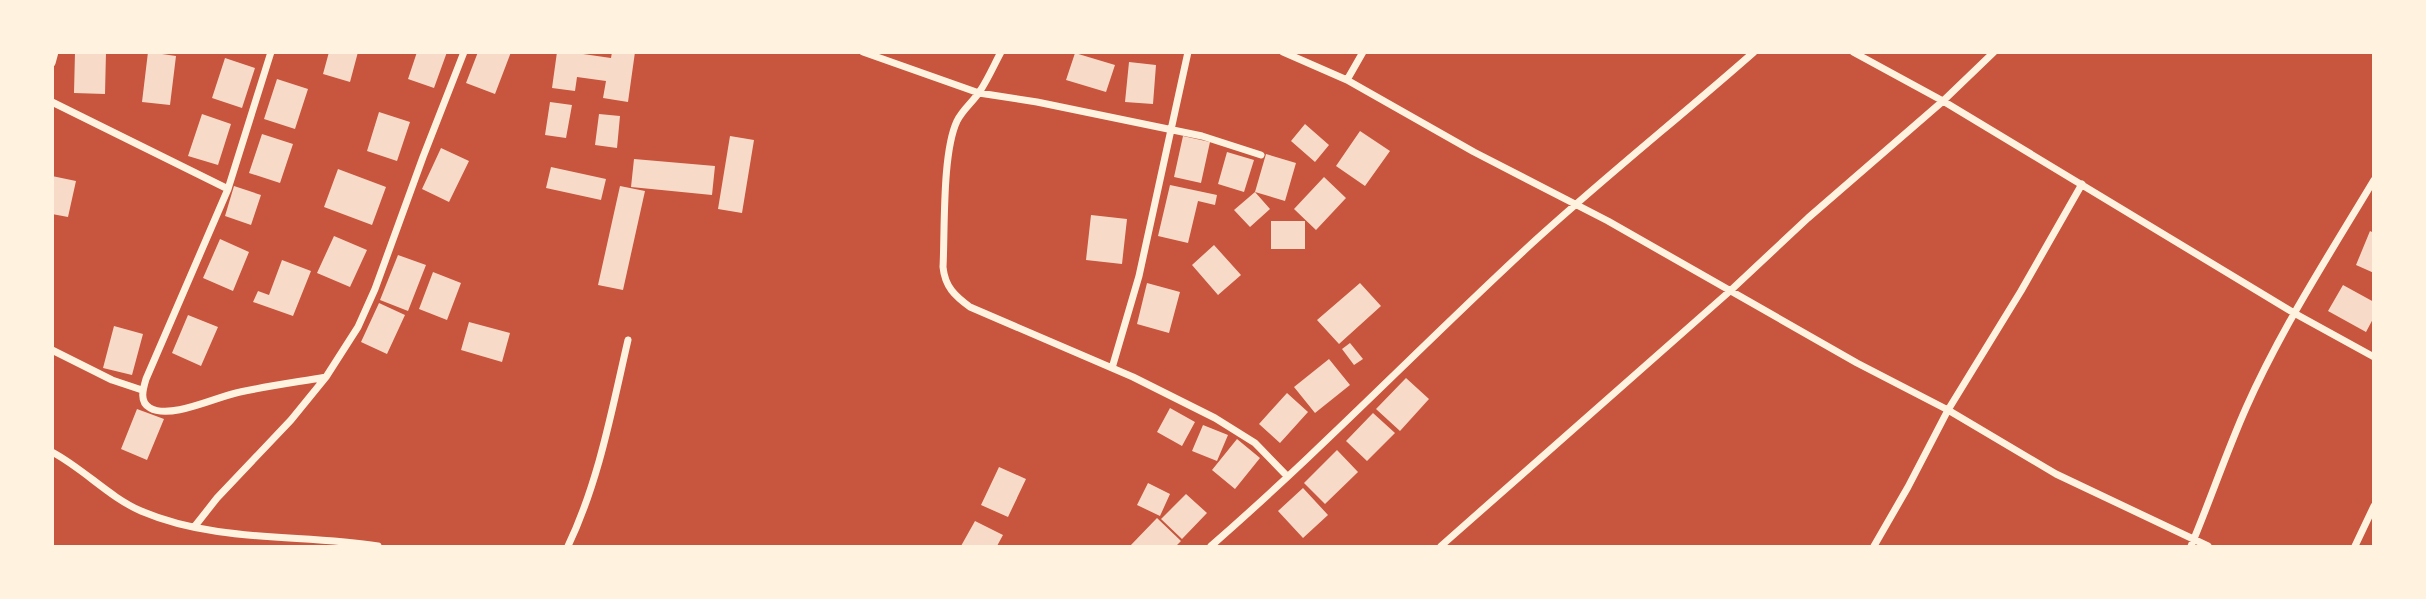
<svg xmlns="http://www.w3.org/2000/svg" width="2426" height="599" font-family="'Archivo Narrow',sans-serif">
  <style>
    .building { fill: #f7dbc8 }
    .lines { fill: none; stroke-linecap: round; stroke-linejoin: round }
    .minor { stroke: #fff3e0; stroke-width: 7 }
  </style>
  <rect width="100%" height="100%" fill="#c8553d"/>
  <path class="building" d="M75 52H106L105 94 74 93Z
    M148 52 176 56 170 105 142 102Z
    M329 52H358L350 82 323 74Z
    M417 52H447L434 88 408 79Z
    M478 52H511L495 94 466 83Z
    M557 52H583V54L611 58 612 52H635L628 102 603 98 606 81 577 77 575 91 552 88Z
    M1075 53 1115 65 1106 92 1066 80Z
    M225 58 255 68 242 108 212 98Z
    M1129 62 1156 65 1153 104 1125 102Z
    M277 79 308 89 295 129 264 119Z
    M550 102 572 105 566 138 545 135Z
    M379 112 410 122 397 161 367 151Z
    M202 114 231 124 218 165 188 156Z
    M599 114 620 116 617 148 595 145Z
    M1305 124 1329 145 1315 162 1291 141Z
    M1360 131 1390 151 1365 186 1336 166Z
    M262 134 293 144 280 183 249 173Z
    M730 136 754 140 742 213 718 209Z
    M1183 136 1210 142 1201 183 1174 177Z
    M441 148 469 161 449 202 422 189Z
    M1227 152 1254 160 1244 192 1218 184Z
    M1266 154 1296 163 1285 201 1255 192Z
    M634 159 715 166 712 195 631 187Z
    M551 167 606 179 601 200 546 188Z
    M338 169 386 187 372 225 324 207Z
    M52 176 76 181 68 217 52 214Z
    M1324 177 1346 198 1316 230 1294 209Z
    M1170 185 1217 195 1215 205 1198 201 1188 243 1158 236Z
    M234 186 261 195 251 225 225 216Z
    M620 186 645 191 623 290 598 285Z
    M1255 192 1270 209 1250 227 1234 210Z
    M1091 215 1127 219 1122 264 1086 260Z
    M1271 221H1305V249H1271Z
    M2370 231 2374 233V273L2356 265Z
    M334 236 367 250 350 287 317 273Z
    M220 239 249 252 233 291 203 278Z
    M1214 245 1241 275 1218 295 1192 265Z
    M398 255 426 265 408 311 380 300Z
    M282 260 311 271 293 316 253 302 258 291 269 295Z
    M433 272 461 283 447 320 419 309Z
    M1147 283 1180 292 1169 333 1137 324Z
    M1360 283 1381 306 1339 344 1317 320Z
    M2343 285 2374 302V317L2366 332 2328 311Z
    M379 303 405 315 387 354 361 342Z
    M188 315 218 327 201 366 172 353Z
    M469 322 510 333 502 362 461 350Z
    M114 326 143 334 132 375 103 368Z
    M1350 343 1363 359 1354 365 1342 349Z
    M1329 359 1350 385 1315 413 1294 387Z
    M1406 378 1429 399 1400 431 1376 409Z
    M1287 393 1308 412 1280 443 1259 424Z
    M1170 408 1195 422 1182 446 1157 432Z
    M137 409 164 419 147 460 121 449Z
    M1373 413 1395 433 1367 461 1346 441Z
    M1203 425 1228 435 1217 461 1192 451Z
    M1237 439 1260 458 1235 489 1212 470Z
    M1337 450 1358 472 1325 504 1304 483Z
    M999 467 1026 479 1008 517 981 505Z
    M1148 483 1170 494 1160 516 1137 505Z
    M1303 488 1328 515 1303 538 1278 511Z
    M1186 494 1207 513 1182 539 1161 519Z
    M1157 518 1181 541 1176 546H1130Z
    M975 521 1003 535 997 546H961Z"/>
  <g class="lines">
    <path class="minor" d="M271 52 228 189 146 379C143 389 139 402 150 408 171 420 218 396 240 392 268 386 297 382 326 377
      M863 52 979 93 1037 102 1202 136 1261 155
      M1001 52C994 65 988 79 980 91 973 102 963 109 957 121 942 153 945 230 943 267 945 287 955 296 970 307L1133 377 1215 418 1255 443 1287 476
      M1283 52 1347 80 1474 152 1608 221 1857 363 1948 410 2056 474 2208 546
      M1853 52 1943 101 2294 313 2374 357
      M52 63 55 52
      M1347 80 1363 52
      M52 102 228 189
      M52 350 112 380 142 390
      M1112 368 1139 276 1188 52
      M52 452C84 469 109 497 141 511 216 543 300 534 378 546
      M195 526 217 498 291 420 326 377 358 327 375 289 423 157 464 52
      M568 546C599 481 612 409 628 340
      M1211 546C1320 451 1421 346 1528 247 1601 180 1679 118 1754 52
      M1441 546 1730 291 1808 218 1943 101 1994 52
      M1874 546 1908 487 1948 410 2021 291 2082 184
      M2191 546C2210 501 2226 453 2246 408 2281 329 2329 255 2374 180
      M2355 546 2374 506"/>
  </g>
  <rect width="2426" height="599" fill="none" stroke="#fff3e0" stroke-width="108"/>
</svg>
